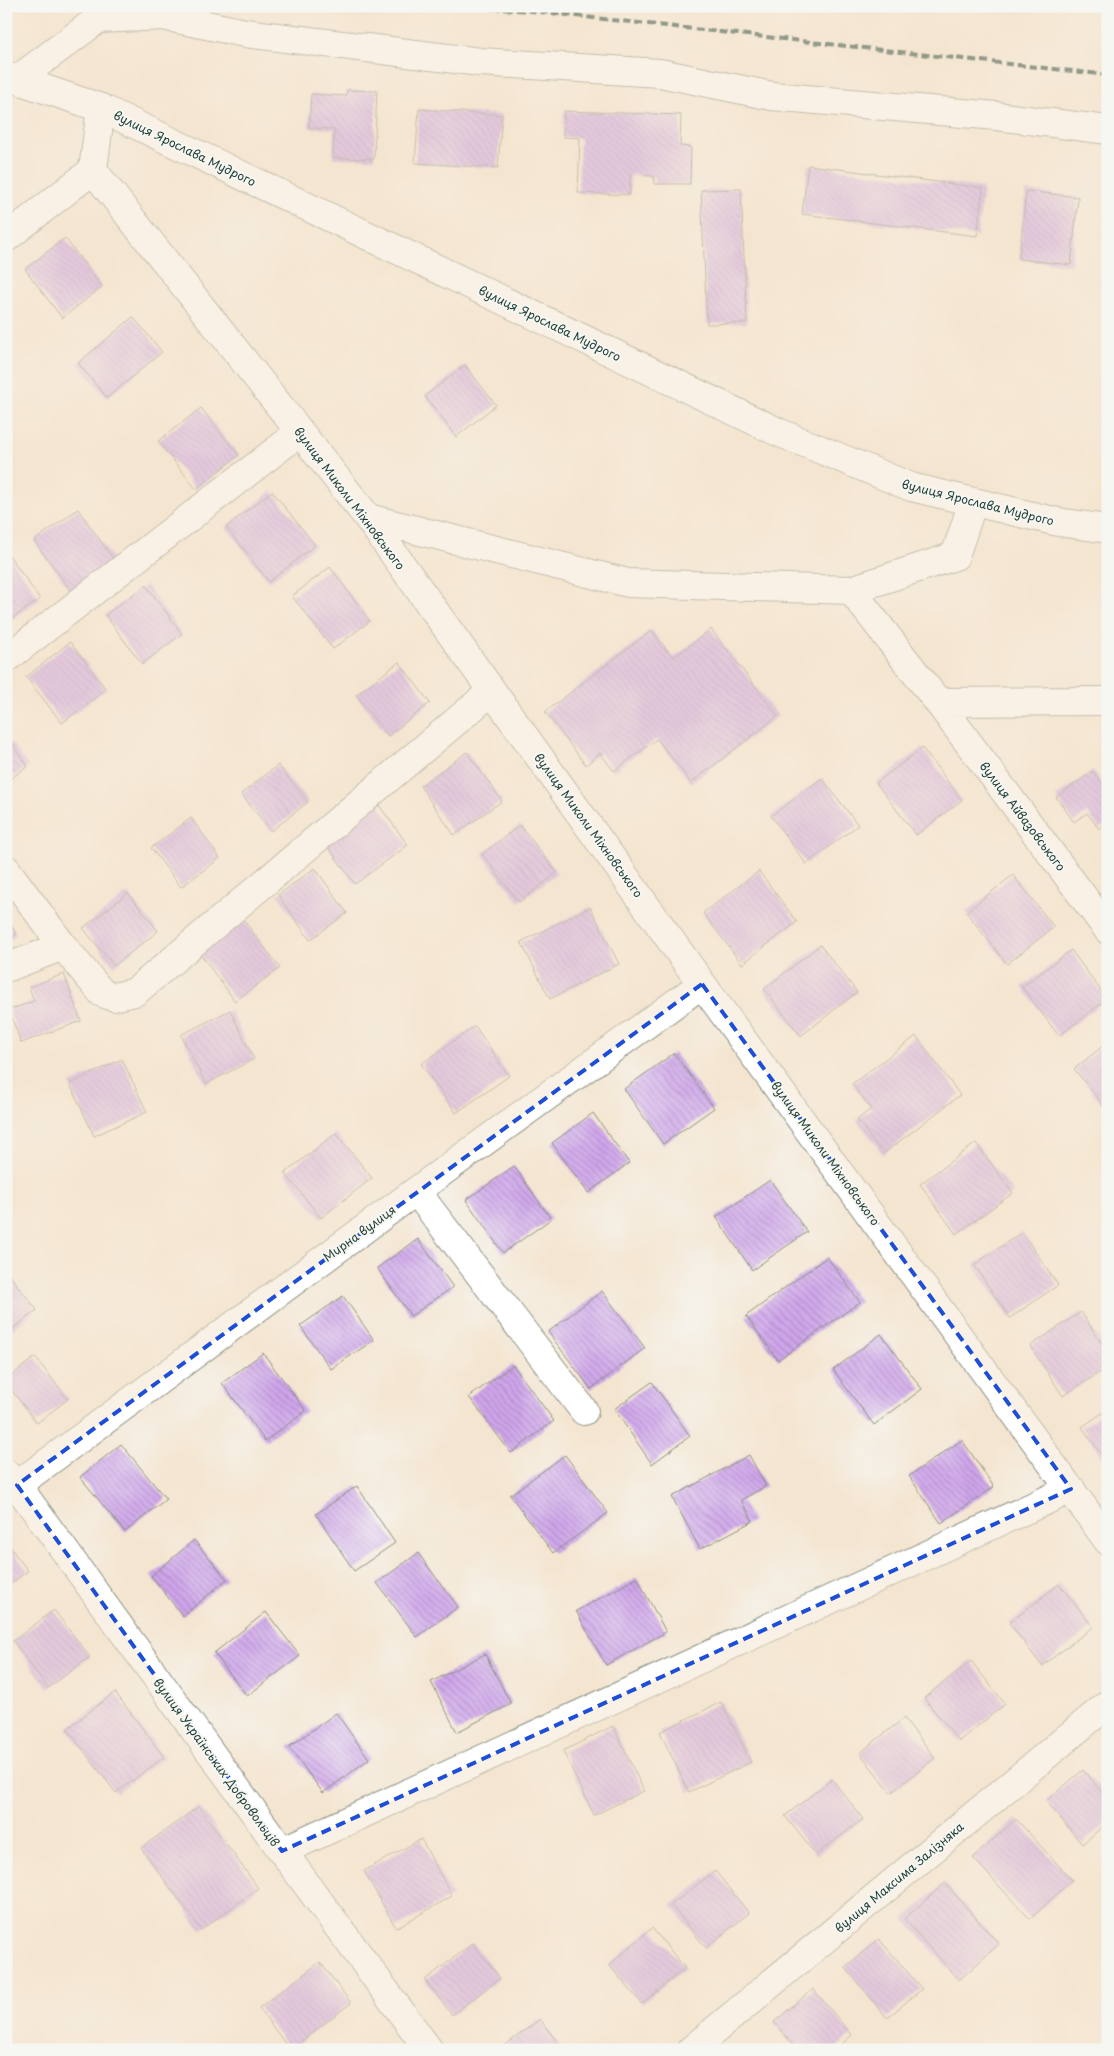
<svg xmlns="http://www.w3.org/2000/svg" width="1114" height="2056" font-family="'Playpen Sans',sans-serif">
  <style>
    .building { fill: url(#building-back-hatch) }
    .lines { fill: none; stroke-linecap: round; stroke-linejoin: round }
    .minor-casing { stroke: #8a9182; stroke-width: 30 }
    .highway-casing { stroke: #8a9182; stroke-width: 30 }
    .minor { stroke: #fff; stroke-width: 28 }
    .highway { stroke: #fff; stroke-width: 28 }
    .rail { stroke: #1f3d34; stroke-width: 4; stroke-dasharray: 8 4; stroke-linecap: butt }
    .marked { fill: none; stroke: #1d4ed8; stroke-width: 4; stroke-dasharray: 10 6; stroke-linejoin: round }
    .labels { text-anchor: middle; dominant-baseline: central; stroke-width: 4; stroke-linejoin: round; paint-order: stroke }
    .street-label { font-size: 12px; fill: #1f3d34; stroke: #f6f6f2 }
  </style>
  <defs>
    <pattern id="building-back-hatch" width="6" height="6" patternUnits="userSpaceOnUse" patternTransform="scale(1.25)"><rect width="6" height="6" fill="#d0a6ec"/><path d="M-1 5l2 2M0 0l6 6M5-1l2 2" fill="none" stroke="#a888c0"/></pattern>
  </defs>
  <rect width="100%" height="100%" fill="#f6f6f2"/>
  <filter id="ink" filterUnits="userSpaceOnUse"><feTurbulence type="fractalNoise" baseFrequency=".02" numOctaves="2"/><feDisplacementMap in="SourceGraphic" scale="10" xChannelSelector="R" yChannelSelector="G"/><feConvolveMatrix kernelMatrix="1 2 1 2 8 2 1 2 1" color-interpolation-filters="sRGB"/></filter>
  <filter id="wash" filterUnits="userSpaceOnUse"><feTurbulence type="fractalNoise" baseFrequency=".0096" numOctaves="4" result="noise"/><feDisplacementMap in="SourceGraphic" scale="20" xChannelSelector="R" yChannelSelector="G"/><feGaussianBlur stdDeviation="1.12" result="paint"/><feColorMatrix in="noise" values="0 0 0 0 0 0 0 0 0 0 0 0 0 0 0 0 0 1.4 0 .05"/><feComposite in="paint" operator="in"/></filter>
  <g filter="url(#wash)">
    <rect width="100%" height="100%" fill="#f4e5d0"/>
    <g id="blocks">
      <path class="building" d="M347 90 377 91 374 159 333 158 334 129 309 128 311 94 346 96Z
        M419 109 502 115 498 168 415 163Z
        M564 111 681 115 680 146 691 147 690 184H654V176L630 175V195L578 193 580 138 563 137Z
        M808 165 983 188 977 236 802 214Z
        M741 189 747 323 707 324 701 190Z
        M1026 191 1078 197 1071 265 1019 259Z
        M65 238 102 287 62 318 25 269Z
        M133 317 162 352 107 398 78 363Z
        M465 365 496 405 456 437 425 396Z
        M201 408 239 455 196 489 158 441Z
        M272 491 315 545 269 582 226 527Z
        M78 509 114 560 71 591 34 541Z
        M8 554 40 599 6 623V555Z
        M330 567 370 621 333 649 292 596Z
        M146 585 182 634 142 664 105 615Z
        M711 629 778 716 691 783 657 739 614 771 600 753 586 765 545 712 652 630 673 658Z
        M70 642 106 689 62 723 26 677Z
        M399 662 430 703 388 736 356 695Z
        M6 736 28 766 6 782Z
        M922 748 962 800 916 835 876 783Z
        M467 752 502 801 454 835 420 786Z
        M278 765 308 802 271 831 241 794Z
        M1093 771 1108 791V823L1099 829 1087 813 1074 822 1056 797Z
        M822 778 858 825 806 864 771 816Z
        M376 801 408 845 355 884 323 840Z
        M191 818 220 858 181 887 151 848Z
        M520 825 557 873 519 902 482 854Z
        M315 868 347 913 310 940 278 895Z
        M759 871 797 922 742 964 703 913Z
        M1013 875 1054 927 1007 964 966 912Z
        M128 893 158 931 114 966 83 928Z
        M590 907 619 964 550 999 521 942Z
        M239 914 280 968 235 1001 196 948Z
        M6 919 17 934 6 942Z
        M820 945 857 992 801 1036 764 989Z
        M1071 950 1107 999 1059 1036 1022 987Z
        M64 974 81 1021 21 1043 9 1010 34 1001 29 987Z
        M230 1010 254 1059 206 1084 181 1035Z
        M475 1026 509 1076 456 1113 421 1064Z
        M916 1036 960 1095 883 1154 857 1120 871 1109 852 1084Z
        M1108 1042V1111L1074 1069Z
        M674 1053 714 1108 663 1144 624 1089Z
        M122 1059 147 1112 94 1136 70 1084Z
        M593 1113 629 1163 588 1193 552 1143Z
        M336 1133 372 1178 321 1218 285 1173Z
        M976 1143 1013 1193 956 1234 920 1184Z
        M514 1166 551 1219 503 1253 466 1200Z
        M770 1180 807 1232 752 1270 716 1217Z
        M1022 1232 1058 1285 1010 1318 974 1265Z
        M418 1239 453 1287 411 1316 377 1268Z
        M827 1257 860 1302 778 1360 746 1316Z
        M6 1271 37 1310 6 1334Z
        M602 1291 645 1348 591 1389 548 1332Z
        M343 1296 374 1340 331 1369 300 1326Z
        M1081 1312 1108 1353V1367L1063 1396 1030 1346Z
        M881 1334 922 1389 874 1425 833 1370Z
        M263 1353 306 1411 265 1441 222 1383Z
        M35 1357 68 1399 37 1423 6 1383V1380Z
        M513 1365 554 1421 511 1453 469 1397Z
        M652 1382 690 1436 652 1464 614 1409Z
        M1108 1409V1465L1082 1427Z
        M962 1440 994 1487 941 1523 909 1476Z
        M121 1444 166 1499 125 1532 80 1477Z
        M565 1455 608 1513 553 1553 510 1495Z
        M749 1455 766 1486 741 1500 753 1521 700 1549 672 1497Z
        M357 1486 395 1543 354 1571 316 1514Z
        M194 1540 227 1579 183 1616 151 1576Z
        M6 1542 28 1571 6 1587Z
        M418 1553 458 1607 417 1637 377 1583Z
        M637 1578 666 1632 606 1665 576 1611Z
        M1059 1584 1093 1627 1042 1666 1009 1623Z
        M54 1610 90 1657 48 1688 13 1641Z
        M266 1612 300 1656 247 1696 214 1653Z
        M485 1654 511 1704 457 1732 431 1682Z
        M971 1661 1005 1704 959 1741 924 1698Z
        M115 1692 164 1757 116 1793 67 1729Z
        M721 1702 751 1762 689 1792 660 1732Z
        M336 1713 369 1759 323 1793 289 1747Z
        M904 1718 935 1758 891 1793 860 1753Z
        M613 1726 644 1791 594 1815 563 1751Z
        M1083 1770 1108 1799V1822L1082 1844 1046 1801Z
        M832 1779 863 1819 816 1855 785 1816Z
        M199 1806 258 1888 201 1930 141 1848Z
        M1016 1819 1072 1880 1030 1919 973 1858Z
        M421 1839 452 1896 396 1928 364 1871Z
        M715 1871 749 1913 706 1948 671 1905Z
        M945 1883 999 1944 959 1980 904 1919Z
        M652 1928 685 1968 642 2004 609 1965Z
        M879 1939 922 1989 887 2018 845 1967Z
        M473 1943 500 1978 452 2015 425 1980Z
        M320 1962 351 2003 290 2050 259 2008Z
        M813 1989 852 2035 835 2050H797L774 2022Z
        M540 2019 563 2050H499Z"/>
    </g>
  </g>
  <g filter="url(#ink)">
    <use href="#blocks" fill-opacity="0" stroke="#8a9182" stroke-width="1"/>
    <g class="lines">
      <g class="minor-casing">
        <path id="minor" d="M18 79 98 19 163 16 245 33 480 62 660 73 772 96 996 116 1108 130
          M101 108 93 170 368 518 702 984 1108 1541
          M6 238 93 170
          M368 518 628 583 851 590 955 556 973 502
          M851 590 938 702 1108 930
          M6 659 300 432
          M938 702 1108 701
          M6 869 63 946 102 993 114 997 135 992 492 691
          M6 968 63 946
          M416 1191 584 1411
          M6 1474 17 1485 282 1851 429 2050
          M17 1485 416 1191 702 984
          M282 1851 1071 1489
          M691 2050 1108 1704"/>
      </g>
      <g class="highway-casing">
        <path id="highway" d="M6 76 101 108 778 432 911 487 1058 522 1108 529"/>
      </g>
      <use href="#minor" class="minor"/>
      <use href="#highway" class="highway"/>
      <path class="rail" d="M456 6 531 11 1108 75"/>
    </g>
  </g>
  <path d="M0 0H1114V2056H0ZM702 984 1071 1489 282 1851 17 1485Z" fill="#f4e5d0" fill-opacity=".55" fill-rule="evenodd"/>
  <path class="marked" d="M702 984 1071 1489 282 1851 17 1485Z"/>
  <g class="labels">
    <g class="street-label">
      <text transform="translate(185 148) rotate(26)">вулиця Ярослава Мудрого</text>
      <text transform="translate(550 323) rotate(26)">вулиця Ярослава Мудрого</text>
      <text transform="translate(350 498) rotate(53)">вулиця Миколи Міхновського</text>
      <text transform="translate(978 502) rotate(14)">вулиця Ярослава Мудрого</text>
      <text transform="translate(1023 816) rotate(53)">вулиця Айвазовського</text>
      <text transform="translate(589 825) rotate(54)">вулиця Миколи Міхновського</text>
      <text transform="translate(826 1153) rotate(54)">вулиця Миколи Міхновського</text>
      <text transform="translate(359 1233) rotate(-36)">Мирна вулиця</text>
      <text transform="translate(217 1762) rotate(54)">вулиця Українських Добровольців</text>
      <text transform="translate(899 1877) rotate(-40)">вулиця Максима Залізняка</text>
    </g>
  </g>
  <rect width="1114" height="2056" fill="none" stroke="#f6f6f2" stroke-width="25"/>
</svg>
